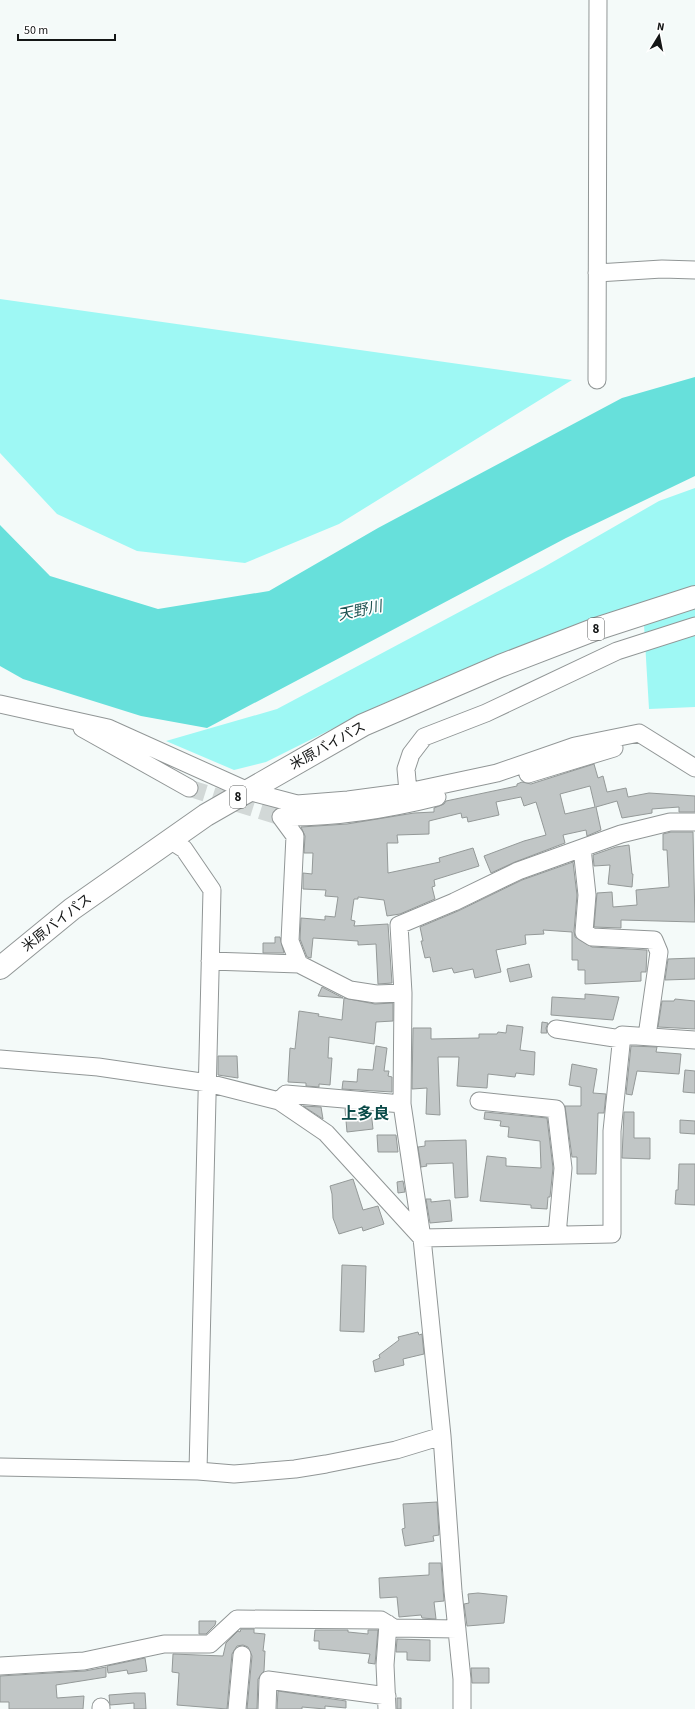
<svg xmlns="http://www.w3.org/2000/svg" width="695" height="1709" font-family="'Source Sans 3','Noto Sans JP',sans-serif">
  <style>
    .green { fill: #9ef8f4 }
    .water { fill: #67e0db }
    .building { fill: #c1c6c6; stroke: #949998; fill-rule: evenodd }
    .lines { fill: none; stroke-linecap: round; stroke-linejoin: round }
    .minor-tunnel { stroke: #d2d8d7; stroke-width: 17; stroke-dasharray: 17 8; stroke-linecap: butt }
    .minor-casing { stroke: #919696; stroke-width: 19 }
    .highway-casing { stroke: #919696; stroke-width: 24 }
    .minor { stroke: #fff; stroke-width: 17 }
    .highway { stroke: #fff; stroke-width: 22 }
    .labels { text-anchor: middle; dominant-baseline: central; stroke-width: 3.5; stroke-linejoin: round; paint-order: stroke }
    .shield { fill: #fff; stroke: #5a5c5c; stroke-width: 1 }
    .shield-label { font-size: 13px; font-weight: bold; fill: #141616 }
    .street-label { font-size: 14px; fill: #141616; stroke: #fff }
    .water-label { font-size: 15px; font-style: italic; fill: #215553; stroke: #fff }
    .quarter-label { font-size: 16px; font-weight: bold; fill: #0a4a48; stroke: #fff }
  </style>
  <rect width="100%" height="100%" fill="#f4faf9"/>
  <path class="green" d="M0 299 572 380 339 524 245 563 137 551 57 514 0 453Z
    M695 488V707L649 709 643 608 526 645 382 704 266 762 234 770 166 741 277 709 544 567 659 501Z"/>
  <path class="water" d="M695 377V476L566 538 207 728 141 716 23 679 0 666V525L50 576 158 609 269 591 378 528 622 398Z"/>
  <path class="building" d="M594 764 598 778 603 776 607 792 626 788 628 797 649 793 695 796V812H679V807L652 809V813L622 818 617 801 596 807 601 830 587 836 586 830 563 835 565 843 515 862 491 873 484 856 524 841 546 835 536 802 524 806 521 797 496 802 499 815 468 822 467 817 462 818 461 813 429 821V834L397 835 398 843H387L388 873 440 862 439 858 473 848 479 866 434 880 435 886 432 887 435 899 400 914 387 916 384 900 358 897V899H354L351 920 355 921 354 926 388 924 392 983 378 984 376 944 358 945V941L313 938 311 958 307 957 300 939 301 918 325 920V916L335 917 338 897 325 896 326 890 303 889V873L312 874 313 853H304L305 836 301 827 347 824 414 813 434 812V808L444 804 446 801 517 786V784L522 782 531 784ZM590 786 595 807 565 814 560 794Z
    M671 832H693L695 922 621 920V928L594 927 597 893 612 892 613 907 637 905 636 890 669 887 667 850H663V834Z
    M629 845 632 874H633L632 887 608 884 610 865 594 866 593 855 616 847Z
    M573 862 577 895 574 931 575 937 592 947 647 950 646 972H641V981L585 984V970H578V960H572V932L543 930 544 934 525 935 526 944 496 950 501 972 475 978 473 969 454 973 452 968 433 972 430 957 425 958 421 941H423L420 927 458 911 522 880Z
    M275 937H280L284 953H263V943H275Z
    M695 958V979L665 980 668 959Z
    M529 964 532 977 510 982 507 969Z
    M322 987 343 998 318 996Z
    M585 994 619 997 613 1020 551 1015 552 997 585 999Z
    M344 998 375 1004 393 1003V1021L376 1022 374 1044 329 1037 328 1058H332L330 1085 319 1084V1087L306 1086V1083L288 1082 290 1048 295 1049 299 1011 319 1014 318 1016 342 1020Z
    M675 999 695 1001V1029L658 1027 662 1001H674Z
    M542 1022 548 1023 546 1028 547 1033H541Z
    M507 1025 523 1027 520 1050 535 1052 534 1075 516 1073 515 1077 488 1074 487 1088 457 1086 459 1057H438L440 1115 426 1114 427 1088 412 1089 413 1028H431V1039L479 1038V1034H497L498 1032 506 1033Z
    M376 1046 387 1048 384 1071H389L388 1076 392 1077V1092L342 1089 343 1081 357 1082 358 1069 373 1070Z
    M631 1046 657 1047 656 1052 681 1054 679 1074 637 1071 632 1095 626 1094Z
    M218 1056H237L238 1078 218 1075Z
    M572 1064 597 1069 593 1093 606 1094 604 1113H598L596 1174H577V1157H572L565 1106H581V1087L569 1085Z
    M685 1070 695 1071V1093L683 1092Z
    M303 1106 321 1107 323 1119Z
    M345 1109 371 1111 373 1129 347 1132Z
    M485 1112 547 1118 553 1168 550 1197H548L547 1209 531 1208V1205L480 1201 487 1156 506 1158V1166L541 1168 540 1141 508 1137 509 1127 500 1126 501 1121 484 1119Z
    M624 1112H634V1138H650V1159L622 1158Z
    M680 1120 695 1121V1134L680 1133Z
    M377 1135H396L398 1152H378Z
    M466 1140 468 1197 455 1198 453 1163 426 1164 427 1166 421 1167 418 1147 425 1146V1141Z
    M679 1164H695V1205L675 1204 676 1190H678Z
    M353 1179 363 1210 378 1206 384 1224 363 1231 362 1227 339 1234 333 1218 332 1194 330 1186Z
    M403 1181 405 1192 398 1193 397 1182Z
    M426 1199H431V1202L450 1200 452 1221 430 1223Z
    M342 1265 366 1266 364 1332 340 1331Z
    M418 1332 419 1335 422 1334 424 1354 403 1359 404 1365 375 1372 373 1361 380 1358 379 1355 399 1340 398 1337Z
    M437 1502 439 1535 433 1536 434 1541 405 1546 402 1529 405 1528 403 1504Z
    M429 1563H441L444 1601 434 1602 436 1619 422 1618 421 1615 399 1617 397 1597 380 1598 379 1578 429 1575Z
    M478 1593 507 1596 504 1623 467 1626 464 1604 469 1603 468 1594Z
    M199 1621H216L215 1625 206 1634H199Z
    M241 1629H254V1633L265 1634 263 1651H265L264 1671 258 1679 257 1709H247L252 1656 248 1647 243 1645 237 1646 232 1654 227 1709 177 1705 179 1673 172 1672 173 1654 223 1656 226 1643 238 1631 240 1632Z
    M315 1630H348V1632L368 1634V1630H378L375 1664 368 1663 370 1654 319 1649V1641H314Z
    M397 1639 430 1640V1661L407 1660V1652H396Z
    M145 1658 147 1671 128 1674 127 1670 108 1673 107 1666Z
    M106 1667V1677L56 1685 57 1698 84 1696 83 1709H9V1702H0V1676L85 1671Z
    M471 1668H489V1683H472Z
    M278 1691 346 1701V1708L325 1706V1709L302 1707V1709H277Z
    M135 1693H145L146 1709H134V1703L110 1705 109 1695Z
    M397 1698H401V1709H397Z"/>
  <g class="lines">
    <path class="minor-tunnel" d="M189 788 281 817"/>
    <g class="minor-casing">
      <path id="minor" d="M597 273 662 269 695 270
        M597 380 598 0
        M0 704 108 728 248 791 297 804 348 800 408 792 497 773 575 746 639 733 695 768
        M82 728 189 788
        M528 774 614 748
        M408 792 406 769 411 754 424 737 486 713 617 651 695 626
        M281 817C334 818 385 810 437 797
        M281 817 295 836 290 941 299 964
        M170 840 184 849 212 890 198 1471
        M582 848 587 895 584 932 592 937 654 940 659 952 647 1036
        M210 961 299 964 350 990 376 994 403 993
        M556 1029 621 1039
        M0 1059 98 1067 208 1083 279 1101 326 1133 422 1238 612 1234V1131L622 1035 695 1040
        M279 1101 286 1094 402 1104
        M479 1101 556 1109 563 1168 557 1235
        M0 1467 198 1471 234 1474 295 1469 326 1464 396 1450 442 1436
        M0 1666 84 1661 164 1644H210L237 1619 381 1620 394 1628 457 1629
        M101 1709V1707
        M237 1709 242 1655
        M267 1709 268 1680 387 1696
        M387 1709 385 1665 388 1624
        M462 1709V1679L453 1591 442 1436 422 1238 402 1104 403 993 399 925 454 902 518 871 621 834 670 822H695"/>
    </g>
    <g class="highway-casing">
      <path id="highway" d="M0 968 72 909 206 815 363 725 500 666 596 629 695 597"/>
    </g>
    <use href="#minor" class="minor"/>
    <use href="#highway" class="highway"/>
  </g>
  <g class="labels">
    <g class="shield">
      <rect x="588" y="618" width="16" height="22" rx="3"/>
      <rect x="230" y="786" width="16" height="22" rx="3"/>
    </g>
    <g class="shield-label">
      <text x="596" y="629">8</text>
      <text x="238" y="797">8</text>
    </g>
    <g class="street-label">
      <text transform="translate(328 746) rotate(-29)">米原バイパス</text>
      <text transform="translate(57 923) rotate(-38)">米原バイパス</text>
    </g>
    <g class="water-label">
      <text transform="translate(360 611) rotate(-12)">天野川</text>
    </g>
    <g class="quarter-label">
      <text x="365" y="1114">上多良</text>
    </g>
  </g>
  <g transform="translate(659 36) rotate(10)" stroke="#ffffff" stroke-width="3" paint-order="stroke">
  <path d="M0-3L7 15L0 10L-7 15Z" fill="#141616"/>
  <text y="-6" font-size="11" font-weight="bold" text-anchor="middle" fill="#141616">N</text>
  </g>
  <path d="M18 34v6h97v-6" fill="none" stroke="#141616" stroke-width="2"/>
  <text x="24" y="34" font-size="12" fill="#141616" stroke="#ffffff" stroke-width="3" paint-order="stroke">50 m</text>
</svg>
